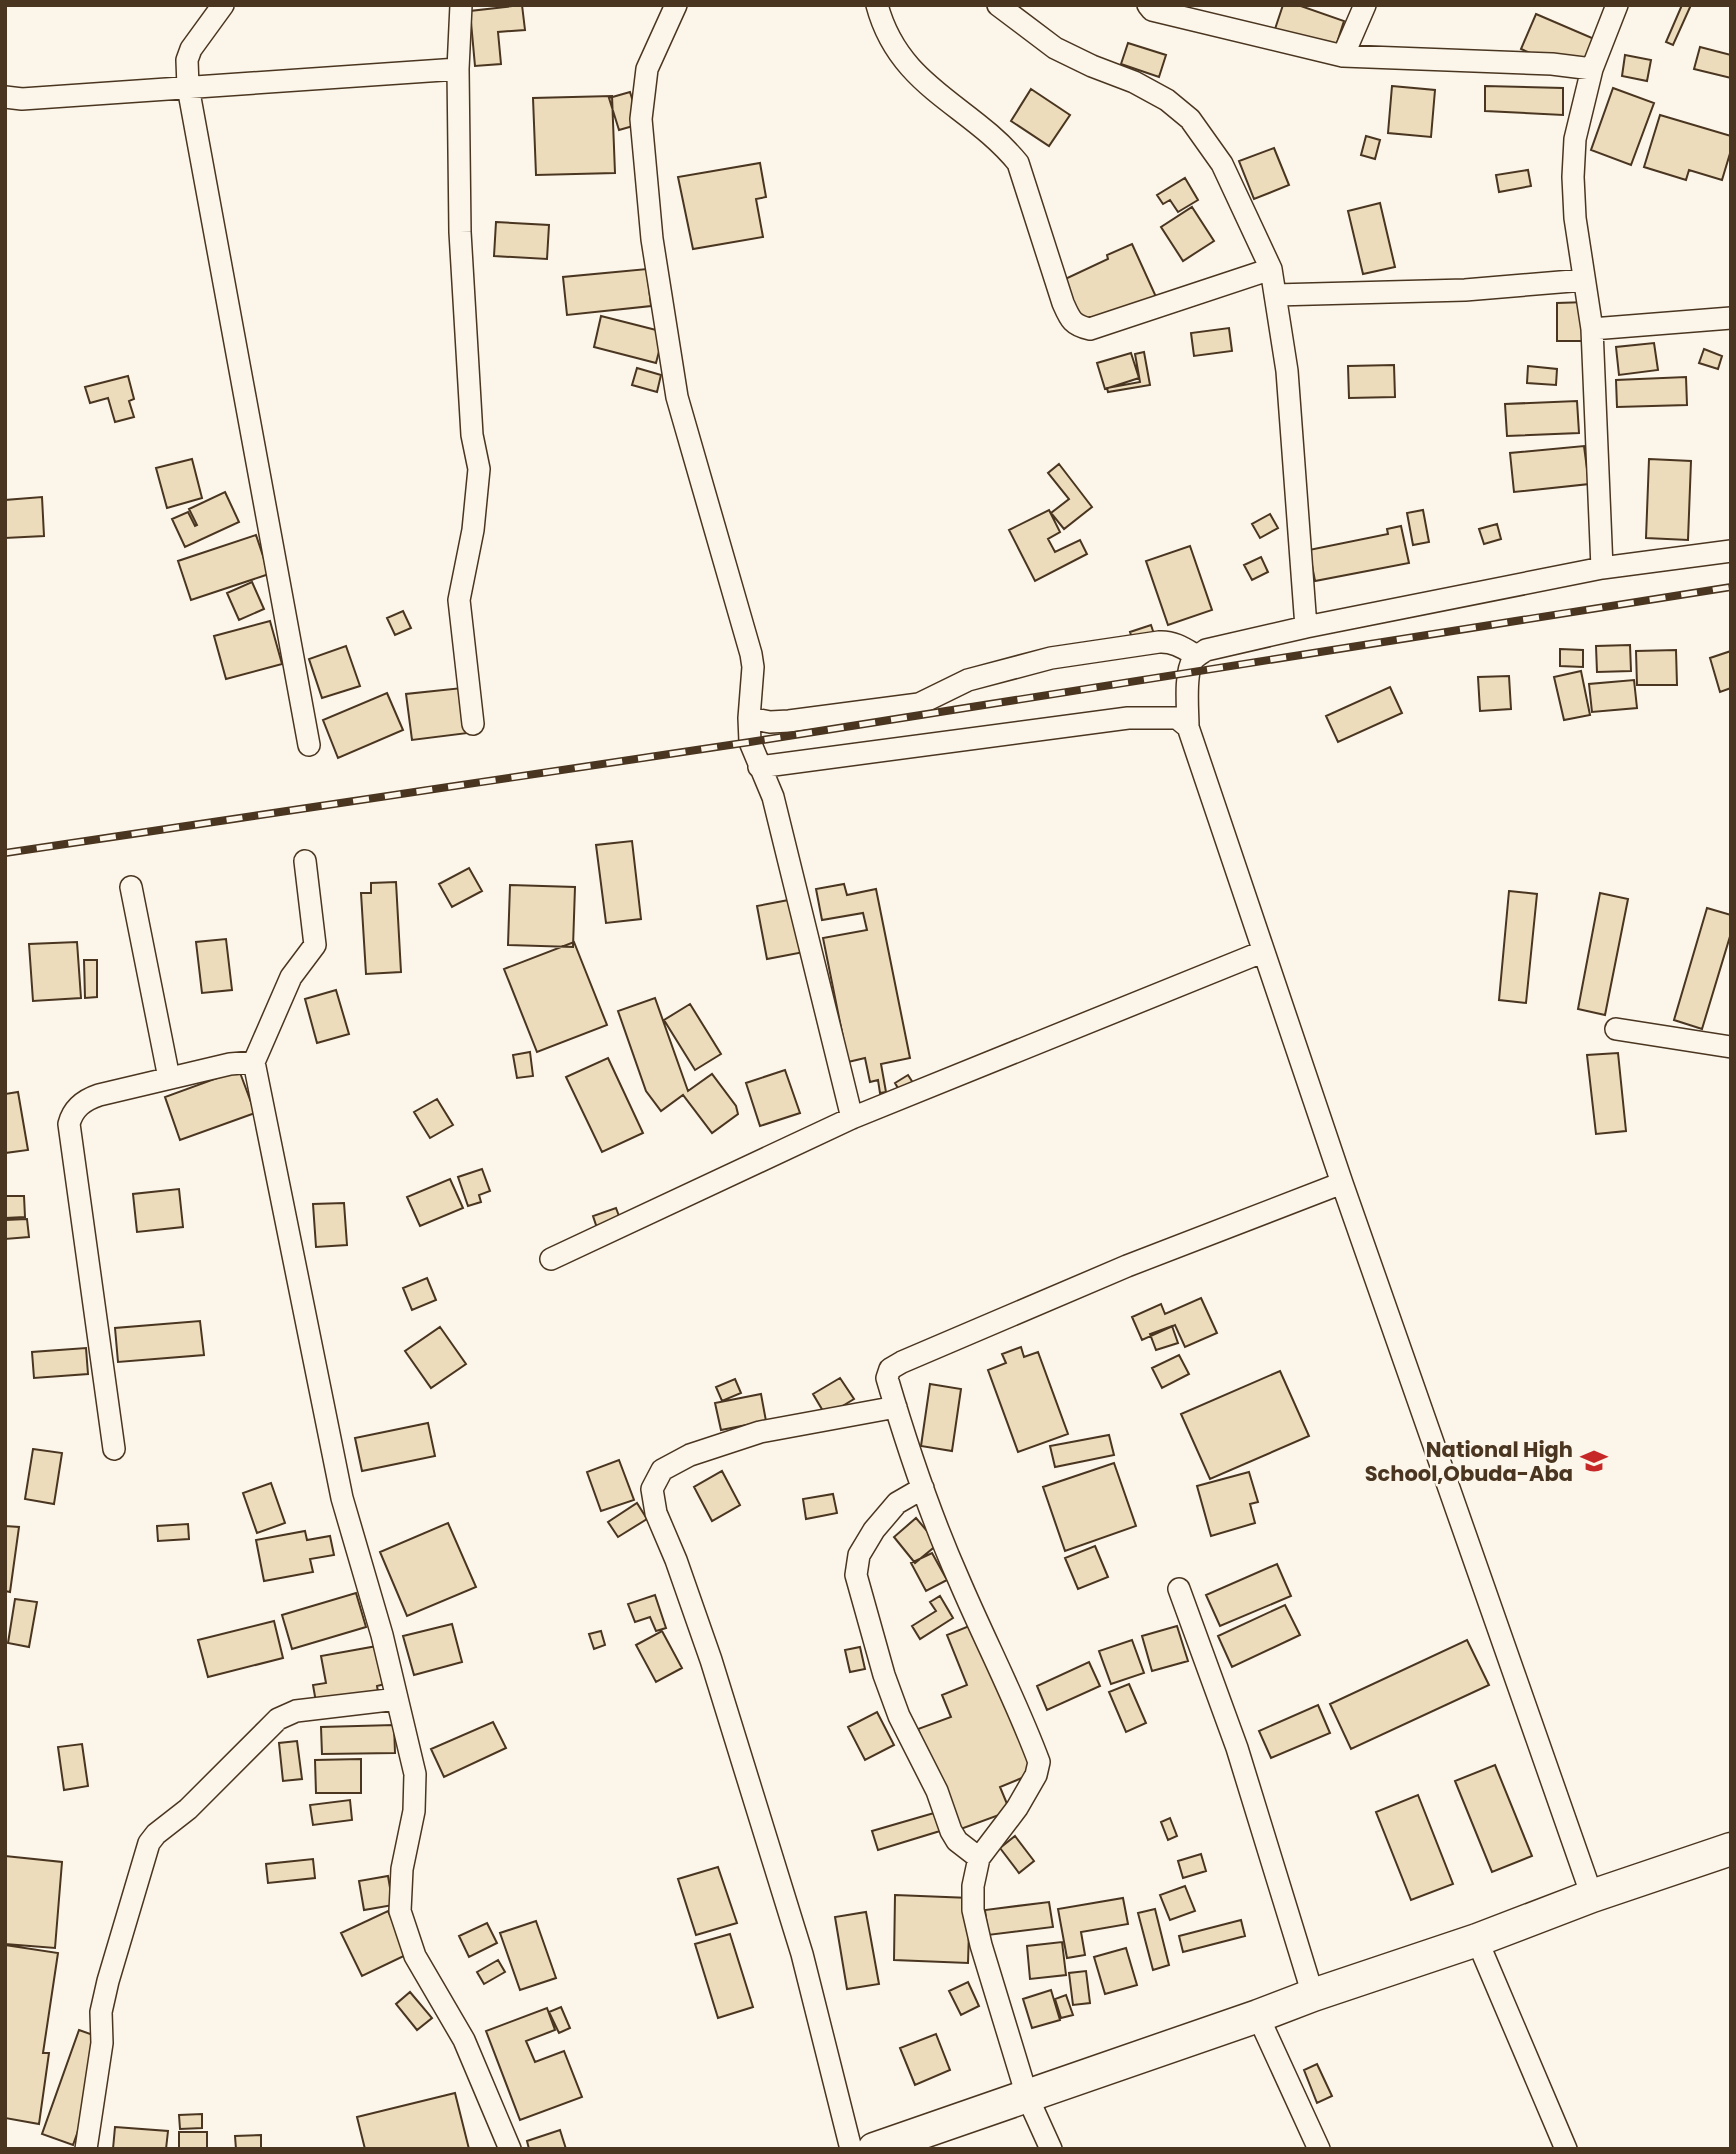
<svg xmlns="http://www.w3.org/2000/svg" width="1736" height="2154" font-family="Poppins,sans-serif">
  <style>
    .building { fill: #ecdcbc; stroke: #4a3520; stroke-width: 2 }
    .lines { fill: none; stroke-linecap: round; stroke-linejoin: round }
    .minor-casing { stroke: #4a3520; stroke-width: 24 }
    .highway-casing { stroke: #4a3520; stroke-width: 35 }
    .minor { stroke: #fbf6e9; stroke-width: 21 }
    .highway { stroke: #fbf6e9; stroke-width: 32 }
    .rail-casing { stroke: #4a3520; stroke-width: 8 }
    .rail { stroke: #fbf6e9; stroke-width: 5; stroke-dasharray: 16; stroke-linecap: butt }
    .labels { text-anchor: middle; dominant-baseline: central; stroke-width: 5; stroke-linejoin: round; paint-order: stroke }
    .poi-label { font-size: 21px; font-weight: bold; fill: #4a3520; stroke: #fbf6e9; text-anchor: end }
  </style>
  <rect width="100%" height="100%" fill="#fbf6e9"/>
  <path class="building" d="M522 5 525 30 498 32 501 64 475 66 470 11Z
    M1283 5H1298L1344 21 1334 52 1274 32Z
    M1682 5H1691L1673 45 1666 42Z
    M1536 14 1606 44 1591 79 1521 49Z
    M1128 43 1166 55 1159 77 1121 64Z
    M1700 47 1731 55V78L1694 69Z
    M1625 55 1651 60 1647 81 1622 76Z
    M1392 86 1435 90 1431 137 1388 133Z
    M1485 86 1563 88V115L1485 111Z
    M1613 88 1654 103 1631 165 1591 150Z
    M1031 89 1070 115 1049 146 1011 121Z
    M630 92 640 124 619 130 609 98Z
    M612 96 615 173 536 175 533 98Z
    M1660 115 1731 136V150L1722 180 1689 170 1686 180 1644 167Z
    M1366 136 1380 140 1375 159 1361 155Z
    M1274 148 1289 185 1254 199 1239 161Z
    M760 163 766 197 756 199 763 237 693 249 678 177Z
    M1528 170 1531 186 1499 192 1496 175Z
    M1185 178 1198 200 1178 212 1170 200 1163 204 1157 195Z
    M1380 203 1395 267 1363 274 1348 211Z
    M1192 207 1214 241 1183 261 1161 227Z
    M496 222 549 225 547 259 494 256Z
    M1132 244 1157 299 1085 331 1063 280 1108 259 1107 255Z
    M647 269 651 306 567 315 563 277Z
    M1587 302 1588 341H1557V303Z
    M601 316 664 332 656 363 594 347Z
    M1229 328 1232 351 1194 356 1191 333Z
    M1654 343 1658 370 1619 375 1616 347Z
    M1704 349 1722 356 1718 369 1699 363Z
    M1144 352 1150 385 1108 392 1107 388 1140 382 1135 354Z
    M1131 353 1139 378 1105 389 1097 363Z
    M1394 365 1395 397 1349 398 1348 366Z
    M1528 366 1557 369 1556 385 1527 383Z
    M637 368 661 375 657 392 632 385Z
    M128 376 134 399 129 401 134 417 115 422 108 398 90 403 85 387Z
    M1686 377 1687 405 1617 407 1616 380Z
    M1577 401 1579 433 1507 436 1505 404Z
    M1584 446 1589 484 1514 492 1510 453Z
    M192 459 202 498 167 508 156 468Z
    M1649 459 1691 461 1688 540 1646 538Z
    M1059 464 1092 507 1064 529 1051 513 1069 499 1048 473Z
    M225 492 239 522 185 547 172 519 188 512 195 526 197 525 189 509Z
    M42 497 44 536 5 538V500Z
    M1049 510 1060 532 1048 539 1055 552 1080 540 1087 554 1035 581 1009 530Z
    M1423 510 1429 542 1413 545 1407 513Z
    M1270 514 1278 528 1260 538 1252 524Z
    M1497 524 1501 539 1484 544 1479 529Z
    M1401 526 1409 563 1315 581 1309 550 1388 534 1387 529Z
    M256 535 269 574 191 600 178 561Z
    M1190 546 1212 610 1168 625 1146 561Z
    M1261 557 1268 572 1252 580 1244 565Z
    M252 582 264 609 239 620 227 593Z
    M403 611 411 628 395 635 387 618Z
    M270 621 282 664 226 679 214 636Z
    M1151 625 1154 634 1133 641 1130 632Z
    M1630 645 1631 671 1597 672 1596 646Z
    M346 646 360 686 322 698 309 659Z
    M1560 649 1583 650V667L1560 666Z
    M1676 650 1677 685H1637L1636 651Z
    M1731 651V688L1720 692 1710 658Z
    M1581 671 1590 715 1564 720 1554 677Z
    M1509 676 1511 709 1480 711 1478 677Z
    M1634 680 1637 708 1592 712 1589 684Z
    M1390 687 1402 713 1338 742 1326 716Z
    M462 688 468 733 412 740 406 694Z
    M387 693 403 730 338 758 323 720Z
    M632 841 641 919 606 923 596 845Z
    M469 868 482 891 452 907 439 884Z
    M396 882 401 972 366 974 361 893H371V883Z
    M844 884 847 895 876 889 910 1058 881 1064 886 1092 880 1093 878 1080 870 1082 865 1058 848 1062 823 938 867 930 863 913 822 920 816 889Z
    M510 885 575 887 573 947 508 945Z
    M1509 891 1537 894 1526 1003 1499 1000Z
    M1600 893 1628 899 1605 1015 1578 1009Z
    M794 899 804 952 767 959 757 906Z
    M1707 908 1731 915V933L1702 1029 1674 1020Z
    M226 939 232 990 202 993 196 942Z
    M77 942 81 998 33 1001 29 944Z
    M574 942 607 1025 537 1052 504 969Z
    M84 960H97V997L85 998Z
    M336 990 349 1034 317 1043 305 999Z
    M655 998 688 1091 712 1074 736 1106 738 1114 712 1133 683 1095 661 1111 646 1091 618 1011Z
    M690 1004 721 1054 695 1070 664 1020Z
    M530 1052 533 1076 517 1078 513 1055Z
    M1618 1053 1626 1131 1596 1134 1587 1055Z
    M608 1058 643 1133 602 1152 566 1077Z
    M239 1070 255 1113 180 1140 165 1097Z
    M785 1070 800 1113 760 1126 746 1083Z
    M908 1075 915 1086 902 1095 895 1083Z
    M18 1092 28 1150 5 1153V1094Z
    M437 1099 453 1125 430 1138 414 1112Z
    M482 1169 490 1191 479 1195 481 1202 468 1206 458 1177Z
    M450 1179 463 1208 420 1226 407 1197Z
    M179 1189 183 1227 137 1232 133 1194Z
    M5 1196H24L25 1217 5 1218Z
    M344 1203 347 1245 316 1247 313 1204Z
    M616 1208 626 1235 602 1243 593 1216Z
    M27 1219 29 1237 5 1239V1220Z
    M427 1278 436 1300 412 1310 403 1288Z
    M1201 1298 1217 1333 1185 1347 1175 1325 1142 1340 1132 1317 1161 1304 1165 1314Z
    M200 1321 204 1355 118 1362 115 1328Z
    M1172 1326 1178 1343 1156 1350 1150 1334Z
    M440 1327 466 1364 431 1388 405 1351Z
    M1021 1347 1024 1357 1038 1352 1068 1434 1018 1452 988 1370 1006 1363 1002 1354Z
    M86 1348 88 1374 34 1378 32 1352Z
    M1179 1355 1189 1374 1162 1388 1152 1368Z
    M1280 1371 1309 1436 1210 1479 1181 1414Z
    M840 1378 854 1399 826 1416 813 1394Z
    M735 1379 741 1393 722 1401 716 1387Z
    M930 1384 961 1389 952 1451 921 1446Z
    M761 1394 766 1421 721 1430 715 1403Z
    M428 1423 435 1456 362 1471 355 1438Z
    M1109 1435 1114 1455 1055 1467 1050 1446Z
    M33 1449 62 1453 54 1504 25 1499Z
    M619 1460 634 1500 601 1511 587 1472Z
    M1114 1463 1136 1526 1065 1551 1043 1487Z
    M722 1471 740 1505 712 1521 694 1487Z
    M1249 1472 1258 1502 1250 1504 1255 1523 1211 1536 1197 1486Z
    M271 1483 285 1523 257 1533 243 1493Z
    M833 1494 837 1513 806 1519 803 1499Z
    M637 1503 647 1519 618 1537 608 1522Z
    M916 1518 938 1544 915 1563 894 1537Z
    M448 1523 476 1587 407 1616 380 1552Z
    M188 1524 189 1539 158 1541 157 1526Z
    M5 1526 19 1527 10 1592 5 1591Z
    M305 1531 307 1540 330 1536 334 1555 310 1559 313 1572 264 1581 256 1540Z
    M1095 1546 1108 1577 1078 1589 1065 1558Z
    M932 1553 947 1580 926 1591 911 1563Z
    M1277 1564 1291 1596 1220 1626 1206 1595Z
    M356 1593 366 1627 292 1649 282 1615Z
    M655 1595 666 1628 656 1631 650 1617 635 1622 628 1604Z
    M940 1596 953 1618 920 1639 912 1626 936 1611 930 1602Z
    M15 1599 37 1602 29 1647 8 1643Z
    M1285 1605 1300 1635 1232 1667 1218 1636Z
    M274 1621 283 1658 208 1677 198 1640Z
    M979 1622 1039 1771 1000 1787 1010 1811 958 1830 918 1729 951 1717 942 1695 967 1685 947 1635Z
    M452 1624 462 1662 414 1675 403 1636Z
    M1177 1626 1188 1661 1152 1671 1142 1636Z
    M601 1631 605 1645 594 1649 589 1634Z
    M662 1631 682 1668 656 1682 636 1645Z
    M1132 1640 1144 1673 1111 1684 1099 1651Z
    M1467 1640 1489 1685 1351 1749 1330 1704Z
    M377 1646 385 1684 377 1686 381 1709 317 1708 313 1685 326 1683 321 1656Z
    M860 1647 865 1669 850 1672 845 1650Z
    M1089 1662 1100 1686 1047 1710 1037 1686Z
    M1129 1684 1146 1723 1126 1732 1109 1692Z
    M1318 1705 1330 1733 1271 1758 1259 1731Z
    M877 1712 894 1745 865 1760 848 1727Z
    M493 1722 506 1748 444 1777 431 1749Z
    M394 1725 395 1753 322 1754 321 1727Z
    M297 1741 302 1779 283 1781 279 1743Z
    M82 1744 88 1786 64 1790 58 1747Z
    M361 1759V1793H316L315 1760Z
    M1495 1765 1532 1856 1492 1872 1455 1781Z
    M1418 1795 1453 1884 1411 1900 1376 1812Z
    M350 1800 352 1820 313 1825 310 1805Z
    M934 1813 940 1831 878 1850 872 1831Z
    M1170 1818 1177 1836 1168 1840 1161 1822Z
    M1015 1836 1034 1861 1019 1873 1000 1848Z
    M1201 1854 1206 1871 1183 1878 1178 1861Z
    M5 1856 62 1862 55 1948 5 1944Z
    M313 1859 315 1878 268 1883 266 1864Z
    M718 1867 737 1923 696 1935 678 1879Z
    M388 1876 393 1905 364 1910 359 1881Z
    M1185 1886 1195 1911 1170 1920 1160 1895Z
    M895 1895 970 1898 968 1963 894 1960Z
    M1123 1898 1128 1924 1081 1932 1085 1955 1067 1958 1058 1909Z
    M1049 1902 1053 1927 988 1935 985 1910Z
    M1155 1909 1169 1965 1153 1970 1138 1913Z
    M388 1911 408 1954 362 1976 341 1933Z
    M866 1912 879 1984 847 1989 835 1917Z
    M1241 1920 1245 1936 1183 1952 1179 1936Z
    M536 1921 556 1978 520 1990 500 1933Z
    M487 1923 497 1943 469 1957 459 1936Z
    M730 1934 753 2007 718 2018 695 1944Z
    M1062 1942 1066 1975 1030 1979 1027 1946Z
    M5 1945 58 1953 43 2053H49L39 2124 5 2118Z
    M1126 1948 1137 1985 1105 1994 1094 1957Z
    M498 1960 505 1972 484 1984 477 1972Z
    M1086 1971 1090 2003 1073 2005 1069 1973Z
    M968 1982 979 2006 961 2015 949 1991Z
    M1051 1990 1060 2020 1032 2028 1023 1999Z
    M410 1992 432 2018 417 2030 396 2004Z
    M1066 1995 1073 2015 1061 2018 1055 1999Z
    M561 2007 570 2028 559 2033 549 2012Z
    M547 2008 555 2030 526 2041 535 2062 564 2051 582 2097 520 2120 486 2031Z
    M79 2030 110 2041 73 2145 42 2134Z
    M936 2034 950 2070 915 2085 900 2048Z
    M1317 2064 1332 2096 1317 2103 1304 2070Z
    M455 2093 469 2149H365L357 2117Z
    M202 2114V2128L180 2129 179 2115Z
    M115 2127 168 2131 166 2149H113Z
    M560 2130 566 2149H529L527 2141Z
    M179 2132H207V2149H179Z
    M261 2135V2149H236L235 2136Z"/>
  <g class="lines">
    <g class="minor-casing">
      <path id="minor" d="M223 5 191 49 187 60 188 87 309 745
        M461 5 458 69 460 232 472 435 479 469 473 530 459 600 473 724
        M676 5 647 69 641 119 652 239 677 397 751 654 753 667 749 718 750 742 773 797 852 1118
        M877 5C899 88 970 104 1018 163L1063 303C1070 319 1072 325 1090 329L1271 269
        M998 5 1055 48 1092 66 1134 82 1167 100 1190 119 1222 164 1271 269 1287 371 1306 627 1206 650C1202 653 1196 656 1193 660 1184 674 1188 710 1188 727L1342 1183 1592 1896
        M1148 5 1152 10 1343 56 1552 64 1592 69 1617 5
        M1343 56 1365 5
        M1592 69 1575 139 1573 177 1575 218 1592 329 1602 568
        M5 97 22 99 458 69
        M1275 295 1465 290 1584 280
        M1592 329 1731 318
        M1306 627 1602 568 1731 551
        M749 718 770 722 789 721 919 704 968 680 1051 658 1159 642C1174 641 1185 649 1197 656
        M759 767 1128 718H1177L1188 727
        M305 861 315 945 291 977 254 1062 342 1498 382 1635 415 1774 414 1811 402 1869 400 1911 415 1956 464 2040 510 2149
        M131 887 169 1078
        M1616 1029 1731 1047
        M551 1259 852 1118 1262 952
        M114 1449 69 1124C73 1108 84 1100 99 1095L230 1064 254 1062
        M923 1488 897 1503 874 1530 859 1555 856 1575 884 1675 899 1716 937 1791 951 1831 957 1841 979 1858
        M1179 1589 1237 1748 1313 1995
        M1477 1940 1566 2149
        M1258 2016 1319 2149
        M86 2149 102 2043 101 2012 108 1981 149 1843 156 1834 188 1809 278 1719 296 1711 397 1699
        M851 2149 802 1954 711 1660 676 1560 656 1513 652 1489 662 1470 690 1455 760 1432 896 1407
        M1051 2149 1027 2096 981 1945 973 1910V1886L979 1858 1017 1808 1036 1775 1039 1762C1016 1700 985 1641 959 1580 930 1515 907 1446 887 1378L890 1369 902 1362 1127 1266 1342 1183"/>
    </g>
    <g class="highway-casing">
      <path id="highway" d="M874 2149 1258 2016 1313 1995 1477 1940 1592 1896 1731 1849"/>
    </g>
    <use href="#minor" class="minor"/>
    <use href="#highway" class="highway"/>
    <g class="rail-casing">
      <path id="rail" d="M5 853 750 742 1731 587"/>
    </g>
    <use href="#rail" class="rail"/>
  </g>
  <defs>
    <g id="school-bare" transform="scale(2.1)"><path d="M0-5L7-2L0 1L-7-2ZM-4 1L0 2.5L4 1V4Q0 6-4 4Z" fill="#c62828" stroke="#fbf6e9" stroke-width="2.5" paint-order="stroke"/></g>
  </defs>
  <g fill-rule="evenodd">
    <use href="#school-bare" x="1594" y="1461"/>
  </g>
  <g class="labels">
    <g class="poi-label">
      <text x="1573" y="1449">National High<tspan x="1573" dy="24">School,Obuda-Aba</tspan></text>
    </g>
  </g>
  <rect width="1736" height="2154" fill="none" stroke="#4a3520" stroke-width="14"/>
</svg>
